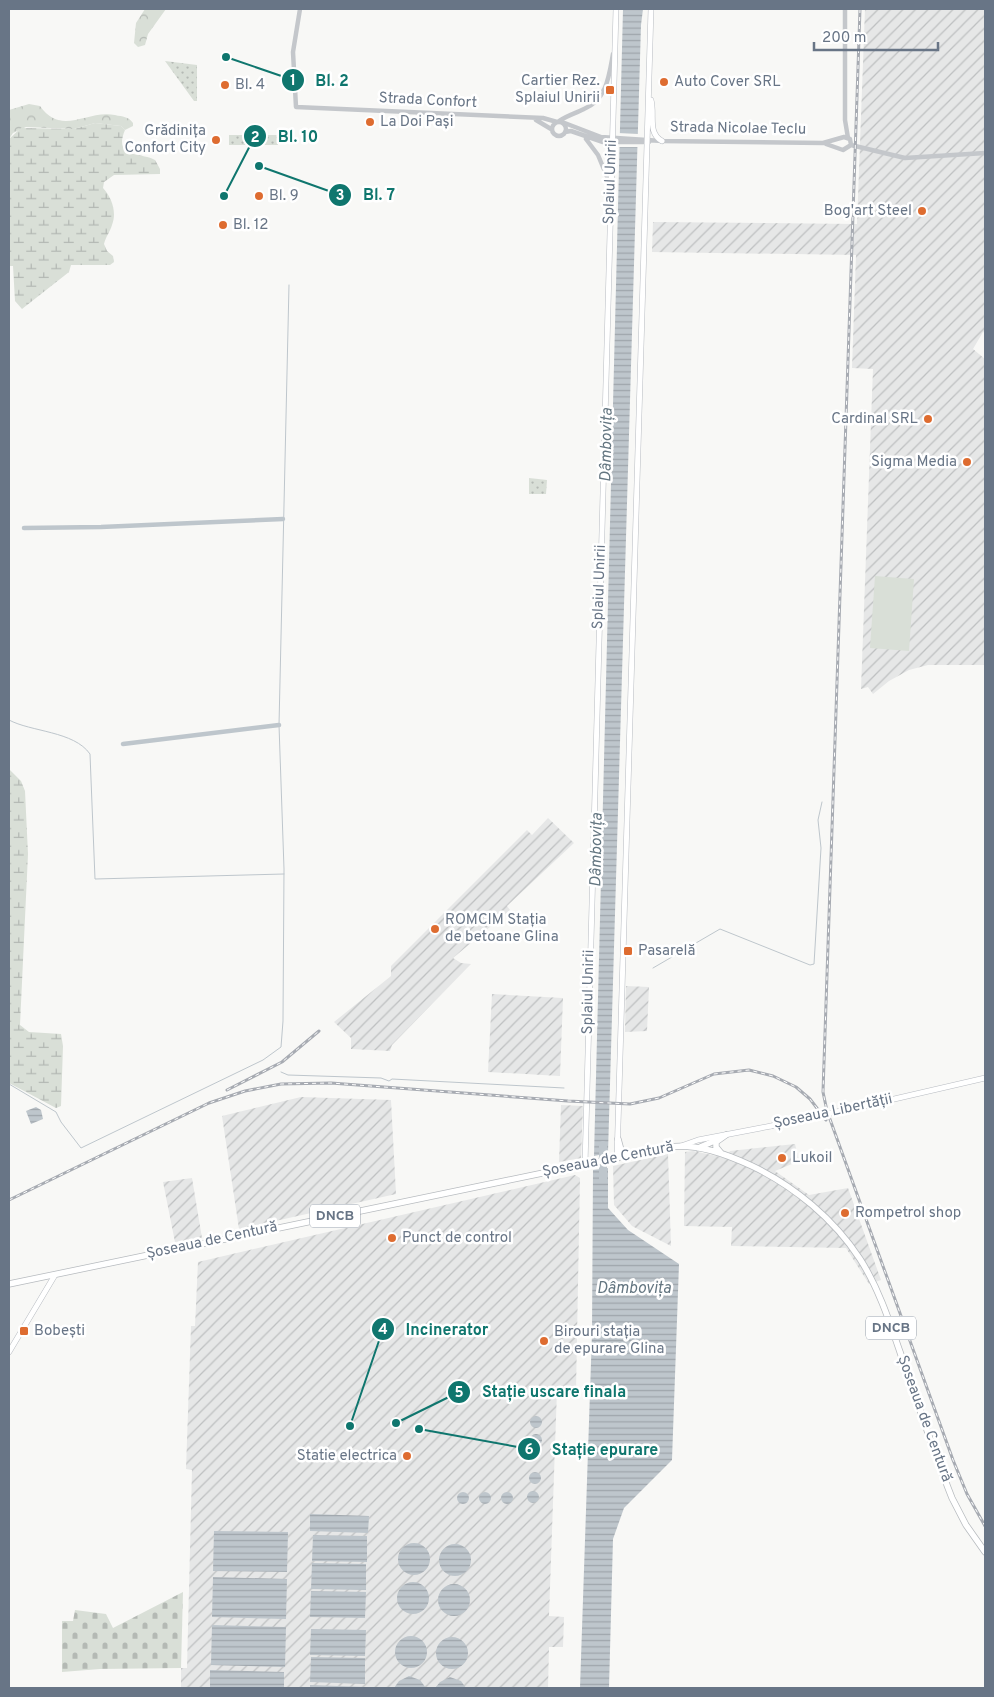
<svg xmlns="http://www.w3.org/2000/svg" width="994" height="1697" font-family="Overpass,sans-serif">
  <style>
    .industrial { fill: url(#industrial-furrows) }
    .green { fill: #d9dfd7 }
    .forest { fill: url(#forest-crowns) }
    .wetland { fill: url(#wetland-marsh) }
    .cemetery { fill: url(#cemetery-stones) }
    .park { fill: url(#park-dots) }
    .water { fill: url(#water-rules) }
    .pier { fill: #f8f8f6 }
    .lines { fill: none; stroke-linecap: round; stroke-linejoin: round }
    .stream { stroke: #bec6cc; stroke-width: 1 }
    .canal { stroke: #bec6cc; stroke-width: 4.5 }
    .river { stroke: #bec6cc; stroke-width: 8 }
    .secondary-casing { stroke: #b8bcc2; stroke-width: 6 }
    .primary-casing { stroke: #b7bbbf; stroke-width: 7 }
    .tertiary { stroke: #c4c7cb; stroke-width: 4.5 }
    .secondary { stroke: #fff; stroke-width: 5 }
    .primary { stroke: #fff; stroke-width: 5.5 }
    .rail-casing { stroke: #a7abb2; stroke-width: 3 }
    .rail { stroke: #fff; stroke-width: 1; stroke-dasharray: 4; stroke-linecap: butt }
    .secondary-bridge-casing { stroke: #b8bcc2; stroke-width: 6; stroke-linecap: butt }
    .secondary-bridge { stroke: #fff; stroke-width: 5 }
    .poi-dot { fill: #de6c30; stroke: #fff; stroke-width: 2 }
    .labels { text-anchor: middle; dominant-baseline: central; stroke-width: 5; stroke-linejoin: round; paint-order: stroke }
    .shield { fill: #fff; stroke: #959eaa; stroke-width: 1 }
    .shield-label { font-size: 14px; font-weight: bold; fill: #687586 }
    .poi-label { font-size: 15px; fill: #687586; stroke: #fff; text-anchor: start }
    .street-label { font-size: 15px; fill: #687586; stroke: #fff }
    .water-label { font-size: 16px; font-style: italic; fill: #647681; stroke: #fff }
    .leader { fill: none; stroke: #0f766e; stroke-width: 2 }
    .callout-dot { fill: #0f766e; stroke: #fff; stroke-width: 2 }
    .mark-label { font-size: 15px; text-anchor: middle; font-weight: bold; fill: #fff }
    .callout-label { font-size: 16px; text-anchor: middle; font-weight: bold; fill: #0f766e; stroke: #fff; stroke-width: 5; stroke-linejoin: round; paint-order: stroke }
  </style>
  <defs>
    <pattern id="industrial-furrows" width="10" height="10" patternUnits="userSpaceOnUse" patternTransform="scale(1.25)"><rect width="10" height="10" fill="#e6e7e7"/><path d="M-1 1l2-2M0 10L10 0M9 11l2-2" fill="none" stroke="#bec0c1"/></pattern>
    <pattern id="forest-crowns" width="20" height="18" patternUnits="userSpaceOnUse" patternTransform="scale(1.25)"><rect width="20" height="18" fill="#d9dfd7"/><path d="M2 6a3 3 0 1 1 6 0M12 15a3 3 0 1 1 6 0" fill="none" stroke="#b4b9b4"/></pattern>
    <pattern id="wetland-marsh" width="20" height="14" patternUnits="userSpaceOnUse" patternTransform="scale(1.25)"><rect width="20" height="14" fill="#d9dfd7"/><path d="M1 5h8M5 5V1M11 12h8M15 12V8" fill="none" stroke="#b4b9b4"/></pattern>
    <pattern id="cemetery-stones" width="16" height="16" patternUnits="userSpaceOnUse" patternTransform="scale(1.25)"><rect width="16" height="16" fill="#d9dfd7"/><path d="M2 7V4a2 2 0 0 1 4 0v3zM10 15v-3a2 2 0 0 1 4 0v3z" fill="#b4b9b4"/></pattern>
    <pattern id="park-dots" width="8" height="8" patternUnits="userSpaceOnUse" patternTransform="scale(1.25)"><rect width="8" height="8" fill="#d9dfd7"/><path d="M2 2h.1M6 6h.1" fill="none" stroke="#b4b9b4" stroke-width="1.8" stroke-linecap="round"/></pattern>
    <pattern id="water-rules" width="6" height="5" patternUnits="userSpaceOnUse" patternTransform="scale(1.25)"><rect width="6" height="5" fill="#bec6cc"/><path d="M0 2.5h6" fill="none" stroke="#9ea5ab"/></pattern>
  </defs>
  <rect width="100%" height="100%" fill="#f8f8f6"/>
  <path class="industrial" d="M865 9H985V333L983 332 973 349 985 359V665H928L909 670 889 681 873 694 868 687 861 689 873 369 852 368 856 255 652 252 653 222 857 224Z
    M548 818 574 843 507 906 510 910 453 958 461 963 471 964 392 1045 390 1051 351 1049V1038L334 1022 391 976V966L527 830 532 835Z
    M626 986 649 987 647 1031 625 1032Z
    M492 994 563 998 560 1076 488 1072Z
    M301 1097 391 1100 396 1194 239 1229 222 1116Z
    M561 1105 583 1106 581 1158 559 1162Z
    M795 1144 799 1161 775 1171 809 1195 848 1188 881 1280 869 1284 846 1248 731 1246 732 1227 684 1226 685 1152 693 1151 726 1158 730 1151Z
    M668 1154 671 1246 632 1226 614 1205 613 1166Z
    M575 1175 580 1178 576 1391 557 1390 549 1616 564 1617 563 1647H549L548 1688H181V1668H187L192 1470 186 1469 191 1326H195L198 1262Z
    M192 1178 202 1238 175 1242 163 1182Z"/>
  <path class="green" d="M875 576 914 579 909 651 870 648Z"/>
  <path class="forest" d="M145 9H166L148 34 145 45 138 47 134 43 136 23Z
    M29 104 40 106C62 137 87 109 115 115 123 117 128 116 133 123V126L125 130 121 126 95 123 74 129 26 127 13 133 9 139V110Z"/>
  <path class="wetland" d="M95 123 121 126 125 130C113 159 140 152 155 160L160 169V174L114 175 104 182 103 188C112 198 117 212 112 225 110 232 106 236 104 244L107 251 113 256 114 262 110 265H71L69 272 22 309 15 301 13 266H9V139L21 128 74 129Z
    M9 769 21 781 25 791 28 854 20 1025 29 1032 61 1034 63 1046 61 1106 56 1108 9 1083Z"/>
  <path class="cemetery" d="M183 1592 181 1668 100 1669 62 1672V1621H73L75 1610 106 1614 113 1628Z"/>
  <path class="park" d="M165 61 197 65V101H194Z
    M229 135H278V145H229Z
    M529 478 547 480 546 494H529Z"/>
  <path class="water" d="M623 9H643L641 25 608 1153 594 1156Z
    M36 1107 41 1110 43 1119 31 1124 26 1111Z
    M608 1168V1208L628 1230 679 1264 672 1460 624 1508 613 1539 609 1688H580L592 1333 593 1170Z
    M530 1422a6 6 0 1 1 12 0a6 6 0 1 1-12 0Z
    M530 1440a6 6 0 1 1 12 0a6 6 0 1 1-12 0Z
    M529 1478a6 6 0 1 1 12 0a6 6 0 1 1-12 0Z
    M527 1497a6 6 0 1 1 12 0a6 6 0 1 1-12 0Z
    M479 1498a6 6 0 1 1 12 0a6 6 0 1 1-12 0Z
    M457 1498a6 6 0 1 1 12 0a6 6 0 1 1-12 0Z
    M501 1498a6 6 0 1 1 12 0a6 6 0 1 1-12 0Z
    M310 1514 369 1516 368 1533 310 1531Z
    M214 1531 288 1532 287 1572 213 1571Z
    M313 1535 367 1536V1562L312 1561Z
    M398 1559a16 16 0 1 1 32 0a16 16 0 1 1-32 0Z
    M439 1560a16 16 0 1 1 32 0a16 16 0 1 1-32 0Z
    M312 1563 366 1564V1590L311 1589Z
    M213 1577 287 1579 286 1619 212 1617Z
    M397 1598a16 16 0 1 1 32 0a16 16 0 1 1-32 0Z
    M438 1600a16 16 0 1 1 32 0a16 16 0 1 1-32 0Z
    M311 1591 366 1592 365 1618 310 1617Z
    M212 1625 286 1627 285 1667 211 1665Z
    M311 1629 366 1630 365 1656 310 1655Z
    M395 1652a16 16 0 1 1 32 0a16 16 0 1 1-32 0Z
    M436 1653a16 16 0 1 1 32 0a16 16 0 1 1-32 0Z
    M311 1657 365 1658V1684L310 1682Z
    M210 1670 284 1672V1688H210Z
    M409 1676 420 1680 426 1688H394L399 1681Z
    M450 1677 461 1681 466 1688H435L440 1682Z
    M310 1685 365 1687V1688H310Z"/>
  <path class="pier" d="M618 133 641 134V147H617Z"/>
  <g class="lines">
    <path class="stream" d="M9 720C31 732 74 731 90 754L95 879 284 874
      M653 968 720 929 810 965 814 964 821 848 818 820 822 802
      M281 1072 288 1075 381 1078 389 1081 392 1079 564 1088
      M9 1084 56 1112 61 1122 81 1148 263 1060 281 1047 283 1021 284 869 279 725 289 285"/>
    <path class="canal" d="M24 528 101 527 283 519
      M123 744 279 725"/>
    <path class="river" d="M603 1179V1145"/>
    <g class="secondary-casing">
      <path id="secondary" d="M651 100C655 114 647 133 662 141
        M864 1106 985 1078
        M681 1146 698 1140 771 1126
        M617 1159 651 9
        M585 1165 616 9
        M9 1352 55 1275"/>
    </g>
    <g class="primary-casing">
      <path id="primary" d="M618 1139 621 1150 630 1155
        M698 1148 719 1139
        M721 1153 716 1147V1142L726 1135
        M9 1284 668 1147C697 1143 726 1154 752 1166 794 1186 834 1219 860 1259 878 1287 889 1320 900 1352 917 1401 933 1450 952 1498L966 1525 985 1552"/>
    </g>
    <path class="tertiary" d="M300 9 293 52 296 107 543 118 557 122
      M845 9V120L848 138
      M536 120 551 129
      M559 121C566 116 576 113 584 109 607 99 609 76 613 54
      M552 129a7 7 0 1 1 14 0a7 7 0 1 1-14 0Z
      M562 122 601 137 662 141 823 143 844 137 850 139 851 145
      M565 132 571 131 603 142H649
      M586 139 598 155 610 184
      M826 144 843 150 851 145
      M851 145 905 158 985 153"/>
    <use href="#secondary" class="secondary"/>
    <use href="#primary" class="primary"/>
    <g class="rail-casing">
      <path id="rail" d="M860 9 823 1092 827 1111 953 1460 967 1494 985 1526
        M227 1090 282 1062 319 1031
        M9 1200 209 1103 245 1091 281 1084 331 1083 568 1101 630 1104 659 1098 714 1074 749 1070 773 1076 796 1087 810 1099 826 1120"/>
    </g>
    <use href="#rail" class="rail"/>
    <g class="secondary-bridge-casing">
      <path id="secondary-bridge" d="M771 1126 864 1106"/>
    </g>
    <use href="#secondary-bridge" class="secondary-bridge"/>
  </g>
  <g class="poi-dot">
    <circle cx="664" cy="82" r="5"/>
    <circle cx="225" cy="85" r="5"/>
    <rect x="605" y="85" width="10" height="10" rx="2.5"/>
    <circle cx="370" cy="122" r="5"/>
    <circle cx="216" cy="140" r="5"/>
    <circle cx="259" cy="196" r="5"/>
    <circle cx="922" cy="211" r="5"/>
    <circle cx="223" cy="225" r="5"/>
    <circle cx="928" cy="419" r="5"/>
    <circle cx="967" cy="462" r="5"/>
    <circle cx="435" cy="929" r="5"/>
    <rect x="623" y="946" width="10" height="10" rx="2.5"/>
    <circle cx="782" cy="1158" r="5"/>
    <circle cx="845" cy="1213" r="5"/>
    <circle cx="392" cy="1238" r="5"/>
    <rect x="19" y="1326" width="10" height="10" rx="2.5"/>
    <circle cx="544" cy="1341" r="5"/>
    <circle cx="407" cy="1456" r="5"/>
  </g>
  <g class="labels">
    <g class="shield">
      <rect x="310" y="1204.5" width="50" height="23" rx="4"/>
      <rect x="866" y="1316.5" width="50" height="23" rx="4"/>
    </g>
    <g class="shield-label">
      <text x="335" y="1216">DNCB</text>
      <text x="891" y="1328">DNCB</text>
    </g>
    <g class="poi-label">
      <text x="600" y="81" text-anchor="end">Cartier Rez.<tspan x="600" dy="17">Splaiul Unirii</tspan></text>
      <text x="674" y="82">Auto Cover SRL</text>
      <text x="235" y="85">Bl. 4</text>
      <text x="380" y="122">La Doi Pași</text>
      <text x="206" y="131" text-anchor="end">Grădinița<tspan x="206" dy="17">Confort City</tspan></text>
      <text x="269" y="196">Bl. 9</text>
      <text x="912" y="211" text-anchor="end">Bog'art Steel</text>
      <text x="233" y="225">Bl. 12</text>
      <text x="918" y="419" text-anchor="end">Cardinal SRL</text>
      <text x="957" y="462" text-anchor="end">Sigma Media</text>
      <text x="445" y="920">ROMCIM Stația<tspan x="445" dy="17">de betoane Glina</tspan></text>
      <text x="638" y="951">Pasarelă</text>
      <text x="792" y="1158">Lukoil</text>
      <text x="855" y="1213">Rompetrol shop</text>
      <text x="402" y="1238">Punct de control</text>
      <text x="34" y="1331">Bobești</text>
      <text x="554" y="1332">Birouri stația<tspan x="554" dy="17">de epurare Glina</tspan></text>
      <text x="397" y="1456" text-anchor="end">Statie electrica</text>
    </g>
    <g class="street-label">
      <text transform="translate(428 101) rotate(3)">Strada Confort</text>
      <text transform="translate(738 129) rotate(1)">Strada Nicolae Teclu</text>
      <text transform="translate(611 182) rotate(-88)">Splaiul Unirii</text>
      <text transform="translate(600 587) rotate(-88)">Splaiul Unirii</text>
      <text transform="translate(589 992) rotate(-89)">Splaiul Unirii</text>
      <text transform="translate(833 1112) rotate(-12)">Șoseaua Libertății</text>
      <text transform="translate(608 1160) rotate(-11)">Șoseaua de Centură</text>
      <text transform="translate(212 1241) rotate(-12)">Șoseaua de Centură</text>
      <text transform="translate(924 1419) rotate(70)">Șoseaua de Centură</text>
    </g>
    <g class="water-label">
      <text transform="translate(607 445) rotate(-89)">Dâmbovița</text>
      <text transform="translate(597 850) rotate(-89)">Dâmbovița</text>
      <text x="634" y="1289">Dâmbovița</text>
    </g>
  </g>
  <path class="leader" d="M226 57L293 80M224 196L255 136M259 166L340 195M350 1426L383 1329M396 1423L459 1392M419 1429L529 1449"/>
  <g class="callout-dot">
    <circle cx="226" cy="57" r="5"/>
    <circle cx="224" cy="196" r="5"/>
    <circle cx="259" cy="166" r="5"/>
    <circle cx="350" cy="1426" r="5"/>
    <circle cx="396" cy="1423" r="5"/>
    <circle cx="419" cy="1429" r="5"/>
    <circle cx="293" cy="80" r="12"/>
    <circle cx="255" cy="136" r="12"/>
    <circle cx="340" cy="195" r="12"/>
    <circle cx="383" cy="1329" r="12"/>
    <circle cx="459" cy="1392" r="12"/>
    <circle cx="529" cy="1449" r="12"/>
  </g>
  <g class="mark-label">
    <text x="293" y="85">1</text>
    <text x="255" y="142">2</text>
    <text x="340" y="200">3</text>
    <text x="383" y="1334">4</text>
    <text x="459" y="1397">5</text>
    <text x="529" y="1454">6</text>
  </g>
  <g class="callout-label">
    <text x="332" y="86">Bl. 2</text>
    <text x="298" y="142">Bl. 10</text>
    <text x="379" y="200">Bl. 7</text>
    <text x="447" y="1335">Incinerator</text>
    <text x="554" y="1397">Stație uscare finala</text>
    <text x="605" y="1455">Stație epurare</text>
  </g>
  <rect width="994" height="1697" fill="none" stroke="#687586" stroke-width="20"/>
  <path d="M814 42v8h124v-8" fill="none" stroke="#687586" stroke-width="2.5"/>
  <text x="822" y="42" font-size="15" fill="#687586" stroke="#ffffff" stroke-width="4" paint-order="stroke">200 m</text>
</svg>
